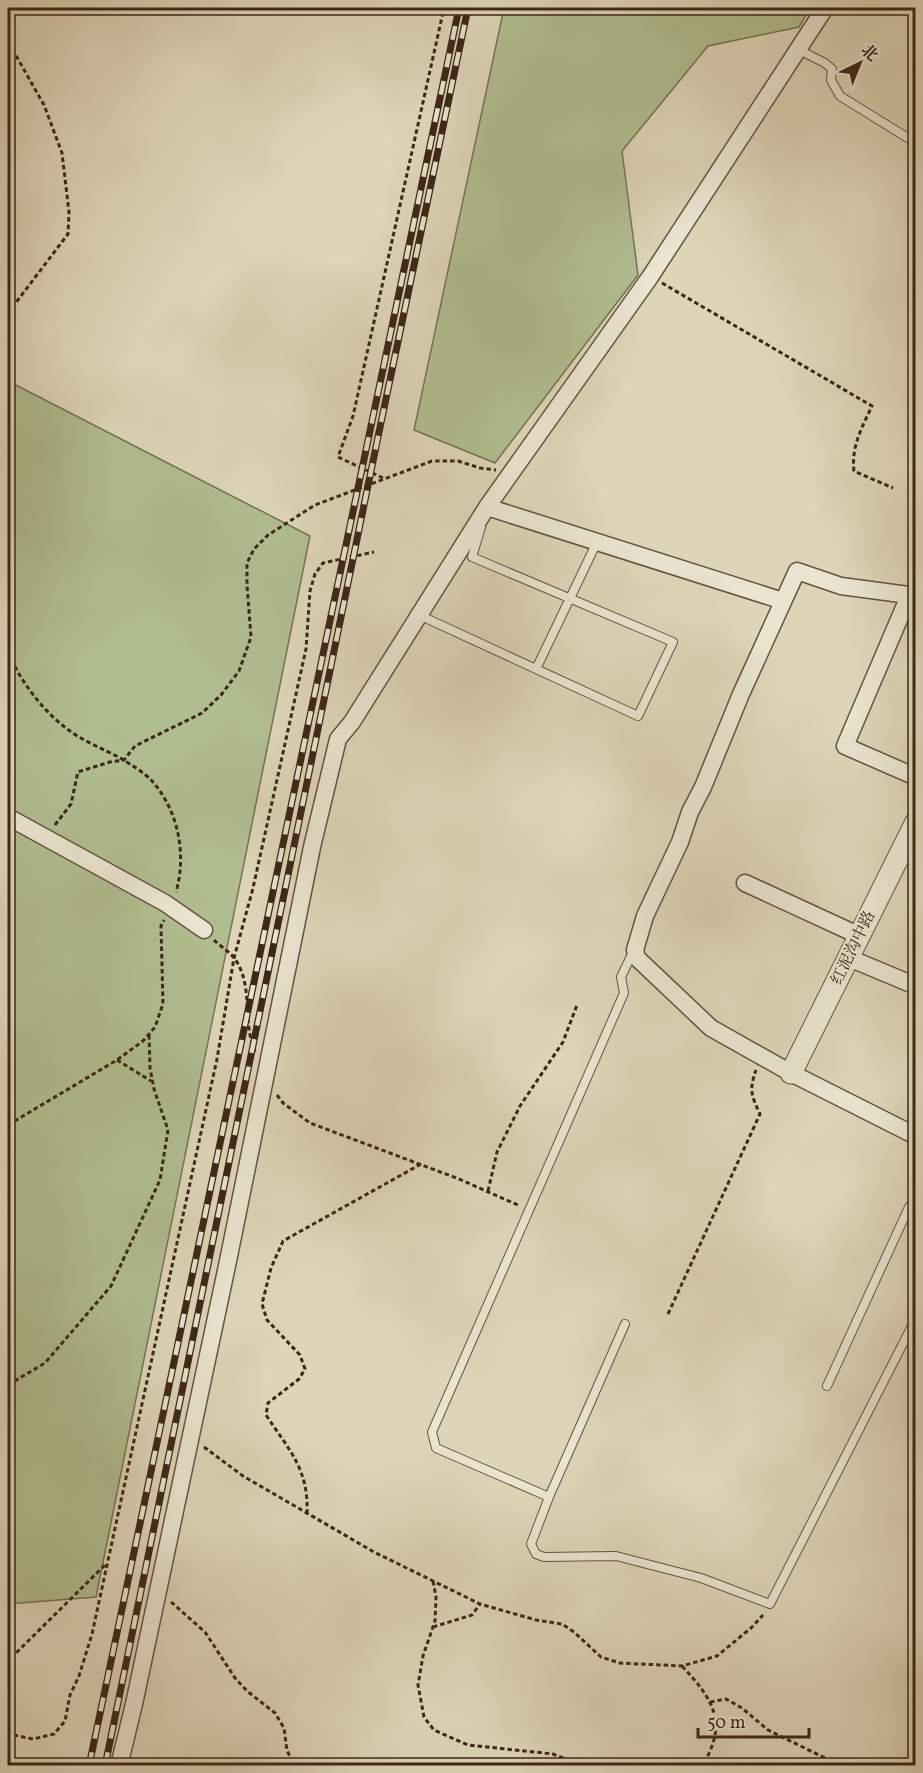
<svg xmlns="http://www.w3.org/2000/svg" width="923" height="1773" font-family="Vollkorn,'Noto Serif SC',serif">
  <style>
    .green { fill: #b0bd8f; stroke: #767254; stroke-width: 1.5 }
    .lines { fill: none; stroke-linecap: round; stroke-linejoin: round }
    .service-casing { stroke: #655241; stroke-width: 10 }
    .minor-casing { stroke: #655241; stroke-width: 19 }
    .tertiary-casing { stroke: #655241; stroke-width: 23 }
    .path { stroke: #3d2619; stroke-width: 3; stroke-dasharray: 4.5 3; stroke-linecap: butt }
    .service { stroke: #eae4d1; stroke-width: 8 }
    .minor { stroke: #eae4d1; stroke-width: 16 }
    .tertiary { stroke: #eae4d1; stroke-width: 21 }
    .rail-casing { stroke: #3d2619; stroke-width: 7 }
    .rail { stroke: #eae4d1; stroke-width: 4.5; stroke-dasharray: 14; stroke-linecap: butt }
    .labels { text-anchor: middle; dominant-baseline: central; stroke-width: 4.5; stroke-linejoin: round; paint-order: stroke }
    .street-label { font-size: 16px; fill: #3d2619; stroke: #eae4d1 }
  </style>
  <rect width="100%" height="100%" fill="#ded5b8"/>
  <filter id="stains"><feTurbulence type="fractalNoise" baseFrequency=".00333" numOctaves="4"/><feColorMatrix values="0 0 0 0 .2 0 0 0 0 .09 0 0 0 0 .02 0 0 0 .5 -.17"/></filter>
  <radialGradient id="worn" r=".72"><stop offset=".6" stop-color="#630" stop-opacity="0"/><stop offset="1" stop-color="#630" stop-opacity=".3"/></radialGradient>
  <path class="green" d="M504 8H810L799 27 708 46 622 151 638 275 495 463 414 430Z
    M8 381 310 536 96 1597 8 1604Z"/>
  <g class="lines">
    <g class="service-casing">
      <path id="service" d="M799 50 825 63 832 69 831 80 840 96 916 143
        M419 615 638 716 673 642 472 557 481 527
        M536 669 597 542
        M634 950 621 977 624 993 432 1432 436 1448 549 1497 531 1544 536 1554 544 1557 616 1556 701 1578 770 1604 916 1318
        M827 1386 909 1207 916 1200
        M549 1497 625 1324"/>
    </g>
    <g class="minor-casing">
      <path id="minor" d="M487 507 783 601
        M909 596 845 746 916 777
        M916 596 841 586 797 571 741 694 703 787 690 812 680 842 645 916 635 950 637 958 711 1028 791 1073 916 1136
        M8 817 165 903 204 930
        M745 883 860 936
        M849 958 916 986
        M119 1766 134 1704 228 1261 312 847 338 739 352 722 487 507 650 277 825 8"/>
    </g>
    <g class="tertiary-casing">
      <path id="tertiary" d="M791 1073 916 822"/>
    </g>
    <path class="path" d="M8 43 14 52 44 105 62 153 69 212 68 234 8 313
      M662 283 872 406C862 427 851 447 854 471L893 488
      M383 478 338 457 353 416 444 8
      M8 653C21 681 41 709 66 728 82 741 104 749 122 759 131 765 145 773 152 781 178 810 187 854 176 892
      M55 825 71 804 78 772 110 762 124 760 135 746 202 713 221 695 239 671 251 637 247 585V563L254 549 268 535 315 505 432 461H458L480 468 496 470
      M214 940C220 946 230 952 235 959 254 987 242 1022 255 1052
      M117 1060 151 1081
      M277 1095 283 1103 310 1123 459 1179 520 1206
      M8 1125 117 1060 143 1041 155 1027 163 1004 161 926 164 920
      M488 1191 497 1152 520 1106 563 1042 577 1005
      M668 1314 760 1114C751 1095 749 1090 756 1070
      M8 1385 45 1363 111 1286 160 1180 168 1130 154 1089 150 1068 149 1033
      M204 1447 243 1476 374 1552 480 1604 536 1620 562 1624 574 1632 601 1657 620 1663 682 1666 717 1656 751 1628 763 1615
      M307 1514C309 1469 289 1450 266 1415L268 1403 299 1379 305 1369 300 1355 267 1320 262 1304 271 1268 283 1241 421 1164
      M433 1581 436 1597 435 1621 423 1656 418 1685 424 1717 434 1730 468 1745 553 1754 583 1766
      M171 1602 205 1632 235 1678 247 1691 275 1713 284 1728 287 1751 296 1766
      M433 1627 472 1615 480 1604
      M8 1665 13 1656 106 1564
      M682 1666C713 1699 729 1723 702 1766
      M710 1702 726 1699 742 1708 768 1730 831 1761
      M8 1730 14 1735 33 1739 54 1734 65 1721 70 1695 79 1676 92 1634 217 1059 234 958 253 888 306 649 310 591 315 574 323 563 374 552"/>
    <use href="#service" class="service"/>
    <use href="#minor" class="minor"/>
    <use href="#tertiary" class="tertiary"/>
    <g class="rail-casing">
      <path id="rail" d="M89 1766 459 8
        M105 1766 378 437 468 8"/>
    </g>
    <use href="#rail" class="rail"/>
  </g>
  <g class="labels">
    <g class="street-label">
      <text transform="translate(854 948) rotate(-64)">红泥沟中路</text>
    </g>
  </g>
  <rect width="923" height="1773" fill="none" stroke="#ded5b8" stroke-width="30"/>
  <rect x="9" y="9" width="905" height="1755" fill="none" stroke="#3d2619" stroke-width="3"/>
  <rect x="15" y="15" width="893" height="1743" fill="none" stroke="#3d2619" stroke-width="1.5"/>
  <g transform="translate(860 63) rotate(43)" stroke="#eae4d1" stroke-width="4.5" paint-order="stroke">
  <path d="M0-4.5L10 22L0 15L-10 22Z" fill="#3d2619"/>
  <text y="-9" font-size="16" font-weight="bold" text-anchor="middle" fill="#3d2619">北</text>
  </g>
  <path d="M698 1728v9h111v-9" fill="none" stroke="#3d2619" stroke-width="3"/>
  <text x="707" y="1728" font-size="18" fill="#3d2619" stroke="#eae4d1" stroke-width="4.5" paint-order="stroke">50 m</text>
  <rect width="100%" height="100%" filter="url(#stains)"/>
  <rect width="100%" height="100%" fill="url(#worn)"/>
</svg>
